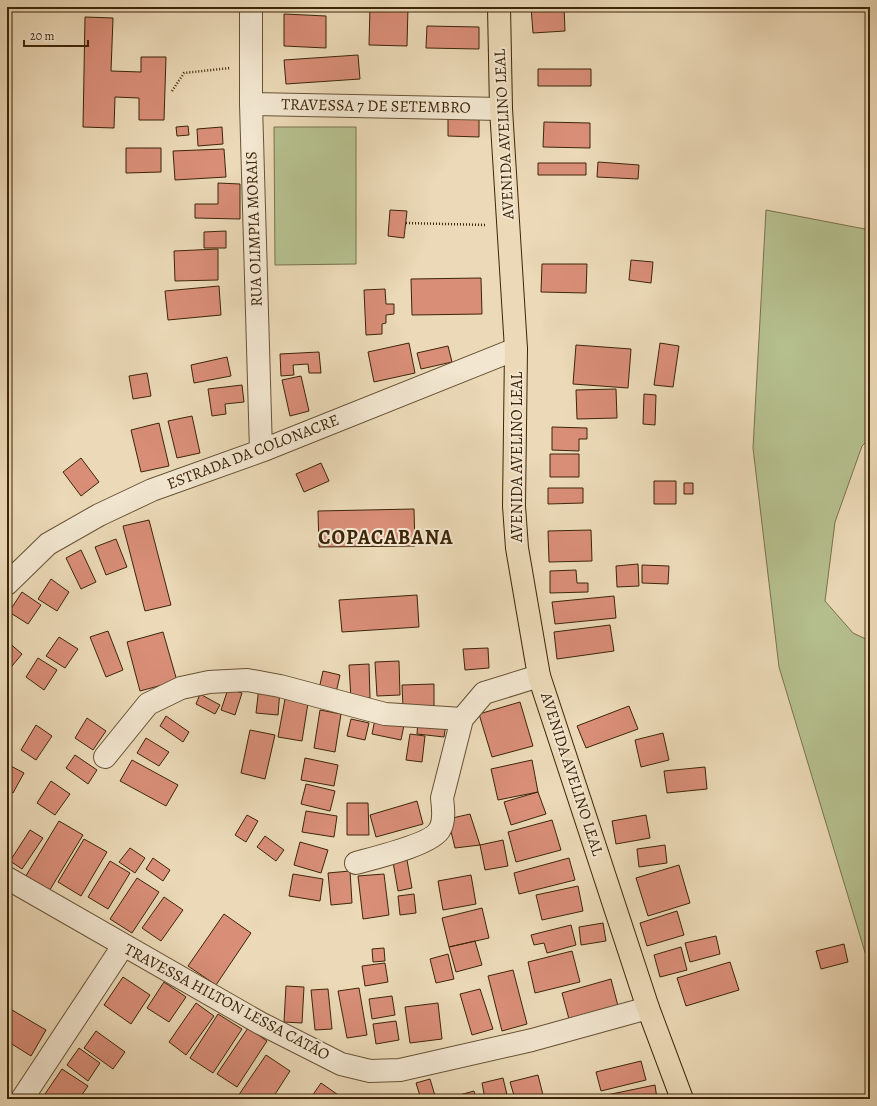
<svg xmlns="http://www.w3.org/2000/svg" width="877" height="1106" font-family="Alegreya,serif">
  <style>
    .green { fill: #b6c08f; stroke: #7a724c }
    .building { fill: #d98e78; stroke: #3d2509 }
    .lines { fill: none; stroke-linecap: round; stroke-linejoin: round }
    .minor-casing { stroke: #685234; stroke-width: 24 }
    .major-casing { stroke: #3d2509; stroke-width: 24 }
    .path { stroke: #3d2509; stroke-width: 2.5; stroke-dasharray: 1 2; stroke-linecap: butt }
    .minor { stroke: #f2e6d0; stroke-width: 22 }
    .major { stroke: #ebd9b7; stroke-width: 22 }
    .labels { text-anchor: middle; dominant-baseline: central; stroke-width: 4; stroke-linejoin: round; paint-order: stroke }
    .street-label { font-size: 16px; fill: #3d2509; stroke: #f2e6d0 }
    .district-label { font-size: 20px; font-weight: bold; letter-spacing: 1px; fill: #3d2509; stroke: #f2e6d0 }
  </style>
  <rect width="100%" height="100%" fill="#ebd9b7"/>
  <filter id="stains"><feTurbulence type="fractalNoise" baseFrequency=".005" numOctaves="4"/><feColorMatrix values="0 0 0 0 .2 0 0 0 0 .09 0 0 0 0 .02 0 0 0 .5 -.17"/></filter>
  <radialGradient id="worn" r=".72"><stop offset=".6" stop-color="#630" stop-opacity="0"/><stop offset="1" stop-color="#630" stop-opacity=".3"/></radialGradient>
  <path class="green" d="M274 127H356V264L275 265Z
    M766 210 870 230V438L862 446 835 522 825 601 853 633 870 641V969L779 667 753 448Z"/>
  <path class="building" d="M370 7H408L407 46 369 45Z
    M531 7H564L565 31 533 33Z
    M284 14 326 16V48L284 46Z
    M85 17 113 18 111 71 141 72V57H166L164 120H139V98L115 97 114 128 83 127Z
    M427 26 479 27V49L426 48Z
    M358 55 360 79 286 84 284 60Z
    M538 69H591V86H538Z
    M448 116 479 117V137L448 136Z
    M544 122 590 123V148L543 147Z
    M188 126 189 135 177 136 176 127Z
    M222 127 223 144 198 146 197 129Z
    M126 148H161V172L126 173Z
    M224 149 226 177 175 180 173 151Z
    M598 162 639 165 638 179 597 177Z
    M538 163H586V175H538Z
    M218 183 240 184V219L195 218V204H218Z
    M390 210 407 211 404 238 388 236Z
    M226 231V248H204V232Z
    M218 249V280L175 281 174 251Z
    M631 260 653 262 651 283 629 280Z
    M542 264H587L586 293 541 292Z
    M481 278 482 314 412 315 411 279Z
    M219 286 221 315 168 320 165 291Z
    M385 289 386 304H394V314L386 315V323L382 324V334L366 335 364 290Z
    M409 343 415 373 374 382 368 352Z
    M660 343 679 346 673 387 654 385Z
    M576 345 631 349 628 388 573 384Z
    M448 346 452 362 421 369 417 353Z
    M319 352 321 373H309L308 364 293 365 294 375 281 376 280 354Z
    M227 357 231 376 194 383 191 365Z
    M147 373 151 396 133 399 129 376Z
    M301 376 309 411 290 416 282 380Z
    M242 385 244 402 225 404 226 414 212 416 208 389Z
    M616 389 617 418 577 419 576 390Z
    M644 394 656 395 655 425 643 424Z
    M192 416 200 453 177 458 168 421Z
    M159 423 169 466 141 472 131 430Z
    M552 427 587 428V439H579V451L552 450Z
    M550 454H579V477H550Z
    M81 458 99 482 81 496 63 472Z
    M321 463 329 481 304 492 296 474Z
    M654 481H676V504H654Z
    M684 483H693V494H684Z
    M548 488H583V503L548 504Z
    M414 509 415 546 319 547 318 511Z
    M149 520 171 605 145 611 123 526Z
    M591 530 592 561 549 562 548 531Z
    M116 539 127 567 106 575 95 547Z
    M81 550 96 582 81 589 66 558Z
    M638 564 639 586 617 587 616 566Z
    M642 565 669 566 668 584 642 583Z
    M576 570 577 583H588V592L550 593V571Z
    M51 579 69 592 57 611 38 599Z
    M22 592 41 605 28 624 9 612Z
    M417 595 419 627 342 632 339 600Z
    M614 596 616 618 555 624 552 602Z
    M610 625 614 651 557 659 554 632Z
    M108 631 123 670 106 677 90 637Z
    M163 632 177 681 140 691 127 642Z
    M59 637 78 649 65 668 46 656Z
    M7 641 22 654 7 672Z
    M488 648 489 668 465 670 463 649Z
    M38 658 57 670 44 690 26 677Z
    M399 661 400 695 377 696 375 662Z
    M369 664 370 698 351 699 349 665Z
    M323 671 340 675 336 693 319 689Z
    M434 684V706L403 707 402 685Z
    M259 687 280 690 278 715 256 713Z
    M228 689 242 693 235 715 221 710Z
    M200 694 220 705 215 714 196 704Z
    M285 699 308 703 302 741 278 737Z
    M520 702 533 746 492 757 479 714Z
    M629 706 638 729 586 748 577 726Z
    M320 710 341 714 335 752 314 748Z
    M376 714 405 720 401 740 372 734Z
    M166 716 189 732 183 742 160 726Z
    M87 718 106 731 93 750 75 738Z
    M351 719 369 723 365 740 347 736Z
    M418 720 446 723 444 737 417 734Z
    M36 725 52 736 36 760 21 750Z
    M250 730 275 735 265 779 241 773Z
    M663 733 669 760 641 767 635 740Z
    M410 734 425 736 422 762 406 760Z
    M146 738 169 752 159 766 137 753Z
    M75 755 97 770 88 784 66 768Z
    M305 758 338 765 334 786 301 780Z
    M132 760 178 785 166 806 120 781Z
    M532 760 538 792 498 800 491 769Z
    M7 764 24 773 13 793 7 790Z
    M705 767 707 789 667 793 664 771Z
    M51 781 70 794 55 815 37 803Z
    M306 784 335 791 330 811 301 804Z
    M538 792 546 814 511 825 504 802Z
    M417 801 423 824 376 837 370 815Z
    M347 803H368L369 835H347Z
    M306 811 337 816 334 837 302 832Z
    M470 814 480 845 455 848 448 819Z
    M247 815 258 821 246 842 235 835Z
    M646 815 650 838 616 844 612 821Z
    M552 820 561 850 516 862 508 832Z
    M59 821 83 835 48 893 24 879Z
    M30 830 43 838 22 869 10 861Z
    M265 836 284 850 276 861 257 847Z
    M84 839 107 852 81 896 58 882Z
    M503 840 508 866 485 870 480 845Z
    M300 842 328 850 321 873 294 865Z
    M665 845 667 863 639 867 637 849Z
    M130 848 145 858 135 873 119 862Z
    M153 858 170 870 163 881 146 869Z
    M569 858 575 880 519 894 514 873Z
    M407 860 412 888 398 891 393 862Z
    M110 861 130 873 108 909 88 897Z
    M679 865 690 903 648 916 636 878Z
    M350 871 352 903 331 905 328 873Z
    M293 874 323 879 320 901 289 896Z
    M384 874 389 915 363 919 358 876Z
    M471 875 476 904 443 910 438 881Z
    M137 878 159 892 132 933 110 919Z
    M578 886 583 911 542 920 536 895Z
    M414 894 416 913 400 915 398 896Z
    M164 897 183 910 161 941 142 928Z
    M482 908 489 938 449 947 442 918Z
    M677 911 684 935 647 946 640 923Z
    M224 914 251 933 216 985 188 966Z
    M603 923 606 941 581 945 579 927Z
    M571 925 576 945 547 953 544 943 534 945 531 935Z
    M716 936 720 954 690 962 685 943Z
    M475 941 482 965 456 972 449 947Z
    M844 944 848 962 821 969 816 951Z
    M681 947 687 970 660 977 654 955Z
    M384 948 385 961 373 962 372 949Z
    M572 951 580 982 535 993 528 962Z
    M448 954 454 979 436 983 430 959Z
    M730 962 739 990 686 1006 677 978Z
    M385 963 388 982 365 986 362 966Z
    M513 970 527 1024 502 1031 488 976Z
    M123 977 150 995 131 1024 104 1005Z
    M611 979 618 1006 569 1019 562 993Z
    M164 982 186 997 169 1022 147 1008Z
    M286 986 304 987 302 1023 284 1022Z
    M359 988 367 1035 347 1038 338 991Z
    M328 989 332 1029 315 1030 311 990Z
    M480 989 493 1029 472 1035 460 994Z
    M392 996 395 1015 372 1019 369 999Z
    M196 1003 214 1016 186 1055 169 1042Z
    M438 1003 442 1039 410 1043 405 1007Z
    M12 1010 46 1030 31 1056 7 1041V1019Z
    M218 1014 242 1029 213 1073 190 1058Z
    M396 1021 399 1040 376 1044 373 1024Z
    M248 1028 267 1041 237 1087 217 1074Z
    M96 1031 125 1052 113 1069 84 1048Z
    M79 1048 100 1063 88 1081 67 1065Z
    M266 1055 290 1071 272 1099H236Z
    M641 1061 646 1080 601 1091 596 1072Z
    M62 1069 88 1086 79 1099H52L45 1094Z
    M538 1075 544 1099H515L510 1082Z
    M503 1078 508 1099H485L482 1083Z
    M430 1079 436 1099H421L416 1083Z
    M321 1083 344 1099H310Z
    M655 1085 657 1099H598L597 1097Z
    M474 1091 476 1099H453L452 1097Z"/>
  <g class="lines">
    <g class="minor-casing">
      <path id="minor" d="M251 7V104L261 451
        M251 104 501 109
        M7 584 48 544 99 515 152 490 261 451 516 349
        M105 757 148 704 181 688 209 682 247 680 280 686 385 714 462 719 484 693 539 676
        M356 863C374 858 433 844 440 829 445 820 443 807 442 798L462 719
        M7 878 260 1023 341 1064 370 1071 400 1070 532 1040 648 1008
        M22 1099 123 946"/>
    </g>
    <g class="major-casing">
      <path id="major" d="M499 7 501 109 516 349 514 506 517 548 539 676 648 1008 682 1099"/>
    </g>
    <path class="path" d="M172 91 184 73 230 68
      M406 223 486 225"/>
    <use href="#minor" class="minor"/>
    <use href="#major" class="major"/>
  </g>
  <g class="labels">
    <g class="street-label">
      <text transform="translate(376 106) rotate(1)">TRAVESSA 7 DE SETEMBRO</text>
      <text transform="translate(504 134) rotate(-93)">AVENIDA AVELINO LEAL</text>
      <text transform="translate(254 229) rotate(-92)">RUA OLIMPIA MORAIS</text>
      <text transform="translate(253 452) rotate(-21)">ESTRADA DA COLONACRE</text>
      <text transform="translate(517 457) rotate(-90)">AVENIDA AVELINO LEAL</text>
      <text transform="translate(572 774) rotate(72)">AVENIDA AVELINO LEAL</text>
      <text transform="translate(227 1002) rotate(28)">TRAVESSA HILTON LESSA CATÃO</text>
    </g>
    <g class="district-label">
      <text x="386" y="537">COPACABANA</text>
    </g>
  </g>
  <rect width="877" height="1106" fill="none" stroke="#ebd9b7" stroke-width="24"/>
  <rect x="8" y="8" width="861" height="1090" fill="none" stroke="#3d2509" stroke-width="2"/>
  <rect x="12" y="12" width="853" height="1082" fill="none" stroke="#3d2509"/>
  <path d="M24 40v6h64v-6" fill="none" stroke="#3d2509" stroke-width="2"/>
  <text x="30" y="40" font-size="12" fill="#3d2509" stroke="#f2e6d0" stroke-width="3" paint-order="stroke">20 m</text>
  <rect width="100%" height="100%" filter="url(#stains)"/>
  <rect width="100%" height="100%" fill="url(#worn)"/>
</svg>
